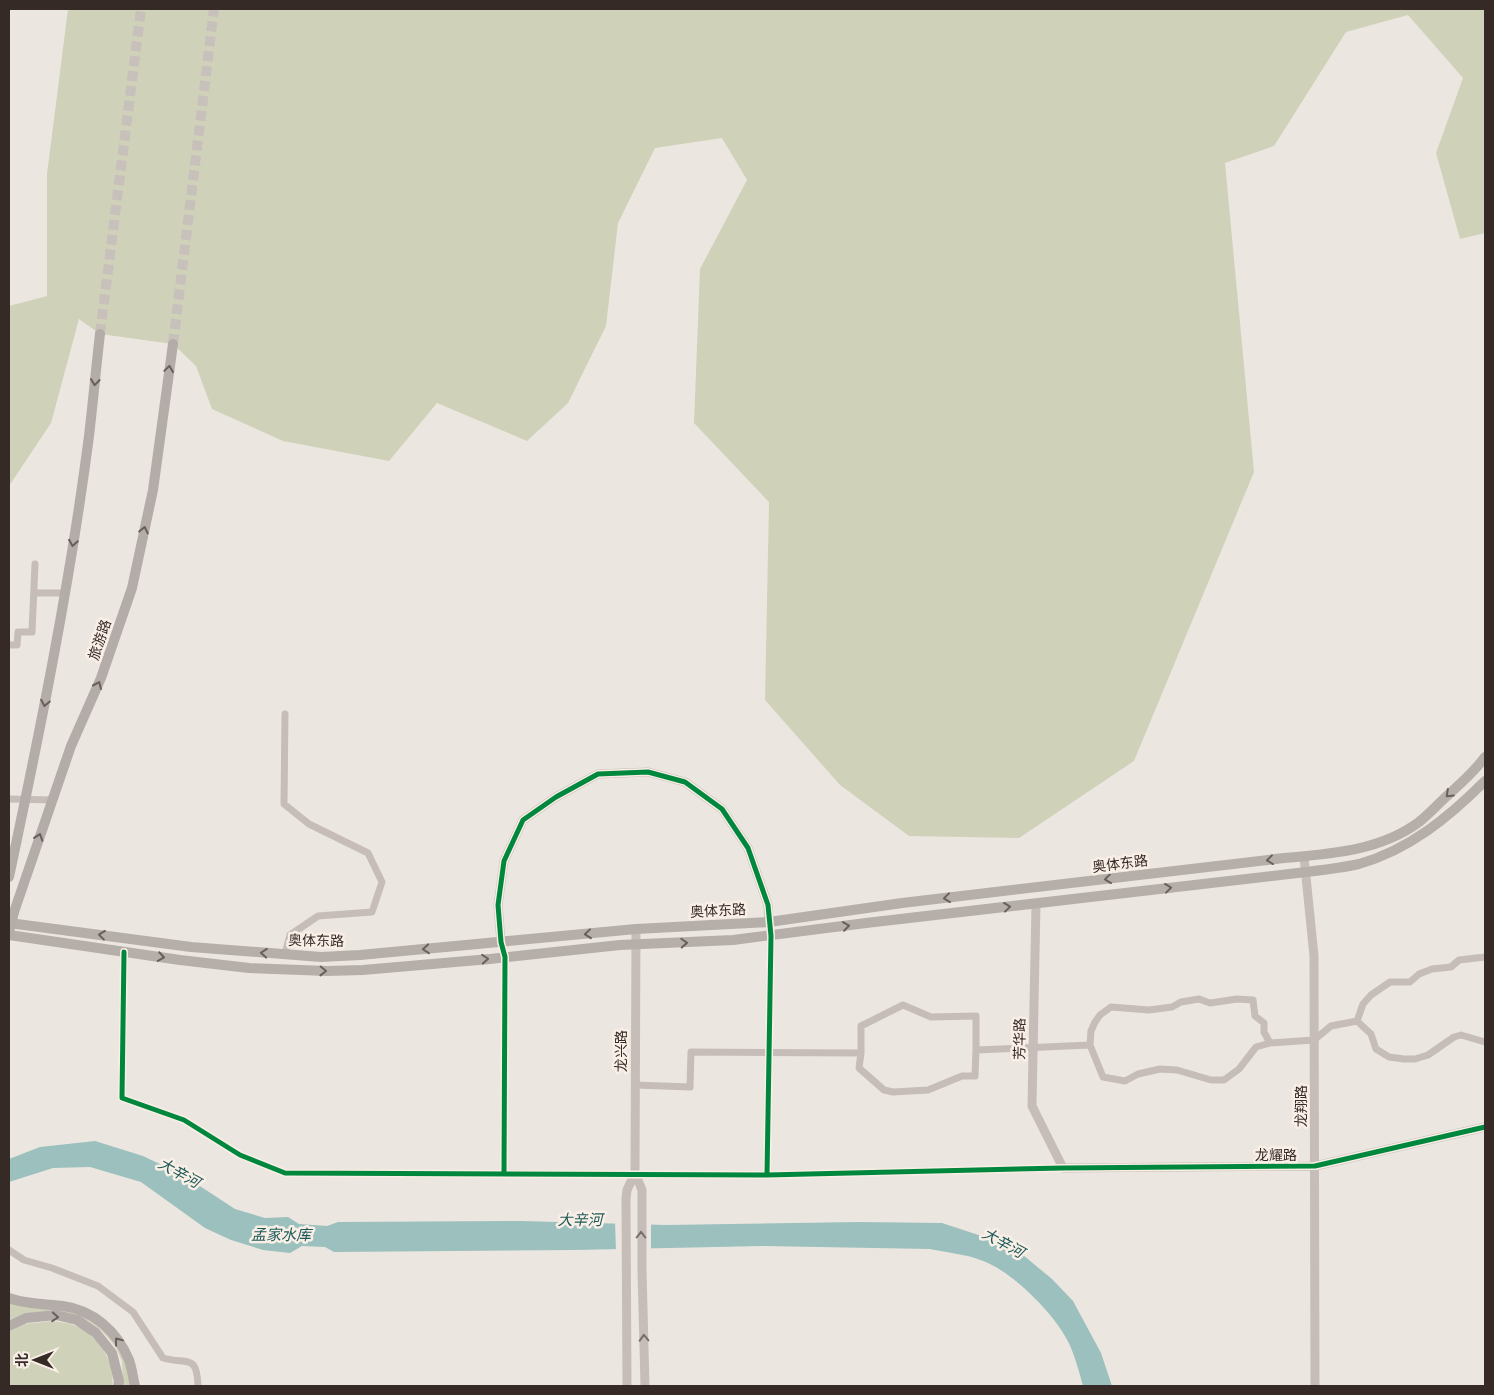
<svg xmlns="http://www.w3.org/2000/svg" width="1494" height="1395" font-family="'Varela Round','Noto Sans SC',sans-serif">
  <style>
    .green { fill: #cfd2b9 }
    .water { fill: #9bc0bd }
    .pier { fill: #ece6e0 }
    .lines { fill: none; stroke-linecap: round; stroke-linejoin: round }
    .primary-tunnel { stroke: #c8c0bb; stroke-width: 10; stroke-dasharray: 10 5; stroke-linecap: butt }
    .minor { stroke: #c6bdb8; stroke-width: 7 }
    .tertiary { stroke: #c6bdb8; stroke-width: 9 }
    .secondary { stroke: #b6aea9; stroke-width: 10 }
    .primary { stroke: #b4aca8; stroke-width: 10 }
    .primary-bridge { stroke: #b4aca8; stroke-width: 10 }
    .cycleway-casing { stroke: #faefe6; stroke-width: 8 }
    .cycleway { stroke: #00873e; stroke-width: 5 }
    .oneway { stroke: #685e5b }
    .oneway2 { stroke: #695f5b }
    .oneway3 { stroke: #776c68 }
    .labels { text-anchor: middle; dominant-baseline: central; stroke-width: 5; stroke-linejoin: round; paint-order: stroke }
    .street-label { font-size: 14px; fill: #362a27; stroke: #faefe6 }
    .water-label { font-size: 15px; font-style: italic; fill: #1b5958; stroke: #faefe6 }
  </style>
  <rect width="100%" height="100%" fill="#ece6e0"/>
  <path class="green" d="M68 9H1485V233L1460 239 1436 153 1463 78 1408 15 1346 32 1274 146 1225 163 1254 472 1134 761 1019 838 909 836 840 785 765 700 769 502 694 423 700 269 747 180 722 138 655 148 618 223 606 326 568 403 527 441 437 403 389 461 283 441 212 409 196 366 173 344 100 334 79 319 51 423 9 486V306L47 296V174Z
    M9 1303 81 1313 103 1326 126 1362 131 1386H123L122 1361 115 1346 101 1330 88 1321 76 1315 44 1311 24 1314 9 1320Z
    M52 1321C59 1322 69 1323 76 1326 98 1336 116 1362 112 1386H9V1332L25 1324Z"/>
  <path class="water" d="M95 1141 143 1156 183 1175 235 1209 265 1218 288 1217 299 1224 327 1226 338 1222 521 1221 666 1225 859 1222 942 1223 1012 1246 1052 1279 1073 1301 1101 1353 1112 1386H1083C1080 1375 1077 1364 1073 1353 1063 1322 1019 1278 990 1264 973 1255 950 1253 930 1249L763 1246 575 1250 334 1252 325 1247 302 1246 290 1253 263 1250 231 1240 205 1228 141 1182 90 1167 53 1168 9 1182V1159L40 1147Z"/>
  <path class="pier" d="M615 1221 651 1222V1251L616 1252Z"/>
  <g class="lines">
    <path class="primary-tunnel" d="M100 334 141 9
      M173 344 214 9"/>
    <path class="minor" d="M34 593H65
      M9 645H17L18 632H32L35 564
      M9 799 52 800
      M501 942 505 957 504 1174
      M124 952 122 1098 184 1120 240 1155 285 1173 767 1175 1063 1168
      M285 954 290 935 318 916 372 912 382 882 368 853 309 824 284 804 285 714
      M1357 1021 1363 1004 1371 995 1390 982H1410L1419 974 1432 969 1451 967 1459 960 1485 957
      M1090 1045 1091 1031 1095 1022 1100 1015 1111 1007 1149 1010 1172 1007 1181 1002 1199 999 1210 1003 1237 999 1253 1000 1255 1016 1264 1023V1032L1270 1043
      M861 1053 859 1068 884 1090 893 1092 928 1090 962 1076H975L976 1050
      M635 1085 690 1087 691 1052 861 1053V1026L903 1005 931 1017 976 1016V1050L1090 1045 1103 1077 1125 1081 1138 1074 1160 1069 1177 1070 1211 1080H1224L1239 1069 1256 1047 1270 1043 1314 1040 1331 1026 1357 1021 1371 1034 1376 1049 1389 1057 1404 1059H1415L1428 1055 1454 1037 1461 1035 1485 1042
      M767 1175 771 936 769 922
      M9 1250 24 1260 52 1268 98 1286 133 1312 163 1358C187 1365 197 1353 198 1386"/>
    <path class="tertiary" d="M1304 857 1314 956 1315 1386
      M1036 904 1032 1106 1063 1168 1315 1166 1485 1127
      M636 929 635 1173 642 1190V1270L645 1386
      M501 942 498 905 504 861 523 820 556 797 598 774 648 772 685 782 722 809 748 848 768 905 769 922
      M627 1386 626 1199 627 1190 635 1173"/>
    <path class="secondary" d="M9 923 191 947 321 957 360 955 636 929 769 922 902 903 1284 858C1330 854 1380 851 1419 822 1429 814 1438 804 1448 795 1460 784 1475 771 1485 757
      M9 935 180 960 249 968 327 971 363 970 490 959 620 945 733 940 866 923 1306 872C1323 870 1341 868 1359 864 1409 850 1449 817 1485 781"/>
    <path class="primary" d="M9 877C40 731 70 584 89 436 93 402 96 368 100 334
      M14 912 71 746 101 678 132 588 153 490 173 344
      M9 1298C25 1304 45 1304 63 1306 93 1310 117 1331 129 1360 132 1368 133 1378 135 1386
      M9 1326 26 1318 56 1315 77 1320 96 1333 112 1353 119 1381 118 1386"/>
    <path class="primary-bridge" d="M9 932 14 912"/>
    <g class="cycleway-casing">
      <path id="cycleway" d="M124 952 122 1098 184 1120 240 1155 285 1173 767 1175 1063 1168 1315 1166 1485 1127
        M504 1174 505 957 501 942 498 905 504 861 523 820 556 797 598 774 648 772 685 782 722 809 748 848 768 905 771 936 767 1175"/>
    </g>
    <use href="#cycleway" class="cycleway"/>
  </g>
  <defs><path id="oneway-chevron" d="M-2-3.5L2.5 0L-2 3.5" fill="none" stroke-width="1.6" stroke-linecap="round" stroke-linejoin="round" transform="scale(1.25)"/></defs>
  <g class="oneway">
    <use href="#oneway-chevron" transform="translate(169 369) rotate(-82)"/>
    <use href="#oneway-chevron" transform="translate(95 382) rotate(96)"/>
    <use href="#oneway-chevron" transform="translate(144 530) rotate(-78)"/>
    <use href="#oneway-chevron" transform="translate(73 543) rotate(99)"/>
    <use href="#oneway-chevron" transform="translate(98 685) rotate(-66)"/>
    <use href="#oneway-chevron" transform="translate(45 703) rotate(101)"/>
    <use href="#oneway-chevron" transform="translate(39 837) rotate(-71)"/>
    <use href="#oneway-chevron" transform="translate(55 1317) rotate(4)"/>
    <use href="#oneway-chevron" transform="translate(118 1341) rotate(-127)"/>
  </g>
  <g class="oneway2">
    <use href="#oneway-chevron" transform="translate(1449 794) rotate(137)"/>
    <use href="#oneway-chevron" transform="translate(1270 860) rotate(173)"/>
    <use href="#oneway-chevron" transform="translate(1108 879) rotate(173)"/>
    <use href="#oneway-chevron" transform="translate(1168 888) rotate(-7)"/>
    <use href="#oneway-chevron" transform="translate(947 898) rotate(173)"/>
    <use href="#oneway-chevron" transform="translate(1007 907) rotate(-7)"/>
    <use href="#oneway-chevron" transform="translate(846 926) rotate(-8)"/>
    <use href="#oneway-chevron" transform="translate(588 934) rotate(174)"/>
    <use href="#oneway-chevron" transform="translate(102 935) rotate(-173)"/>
    <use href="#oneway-chevron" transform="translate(684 943) rotate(-3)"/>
    <use href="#oneway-chevron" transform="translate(426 949) rotate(175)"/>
    <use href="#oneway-chevron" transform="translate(264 953) rotate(-175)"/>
    <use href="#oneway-chevron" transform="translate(161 957) rotate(9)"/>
    <use href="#oneway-chevron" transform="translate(485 959) rotate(-5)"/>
    <use href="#oneway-chevron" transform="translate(323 971) rotate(1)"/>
  </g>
  <g class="oneway3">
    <use href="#oneway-chevron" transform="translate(641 1235) rotate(-90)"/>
    <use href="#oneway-chevron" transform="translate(644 1338) rotate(-92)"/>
  </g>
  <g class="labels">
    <g class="street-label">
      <text transform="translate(100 640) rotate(-71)">旅游路</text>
      <text transform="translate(1120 864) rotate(-7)">奥体东路</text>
      <text transform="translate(718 911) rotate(-3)">奥体东路</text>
      <text transform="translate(316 941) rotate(1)">奥体东路</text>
      <text transform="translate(1020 1039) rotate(-89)">芳华路</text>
      <text transform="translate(621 1051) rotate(-90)">龙兴路</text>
      <text transform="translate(1301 1106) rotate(-90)">龙翔路</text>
      <text x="1276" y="1155">龙耀路</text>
    </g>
    <g class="water-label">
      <text transform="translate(179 1173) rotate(29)">大辛河</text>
      <text x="580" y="1220">大辛河</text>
      <text x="281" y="1235">孟家水库</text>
      <text transform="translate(1003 1243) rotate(29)">大辛河</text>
    </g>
  </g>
  <rect width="1494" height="1395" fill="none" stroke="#362a27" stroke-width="20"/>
  <g transform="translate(35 1360) rotate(270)" stroke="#faefe6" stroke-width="4" paint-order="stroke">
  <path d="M0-4L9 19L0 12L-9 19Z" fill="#362a27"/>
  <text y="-8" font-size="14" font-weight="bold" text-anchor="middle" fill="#362a27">北</text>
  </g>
</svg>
